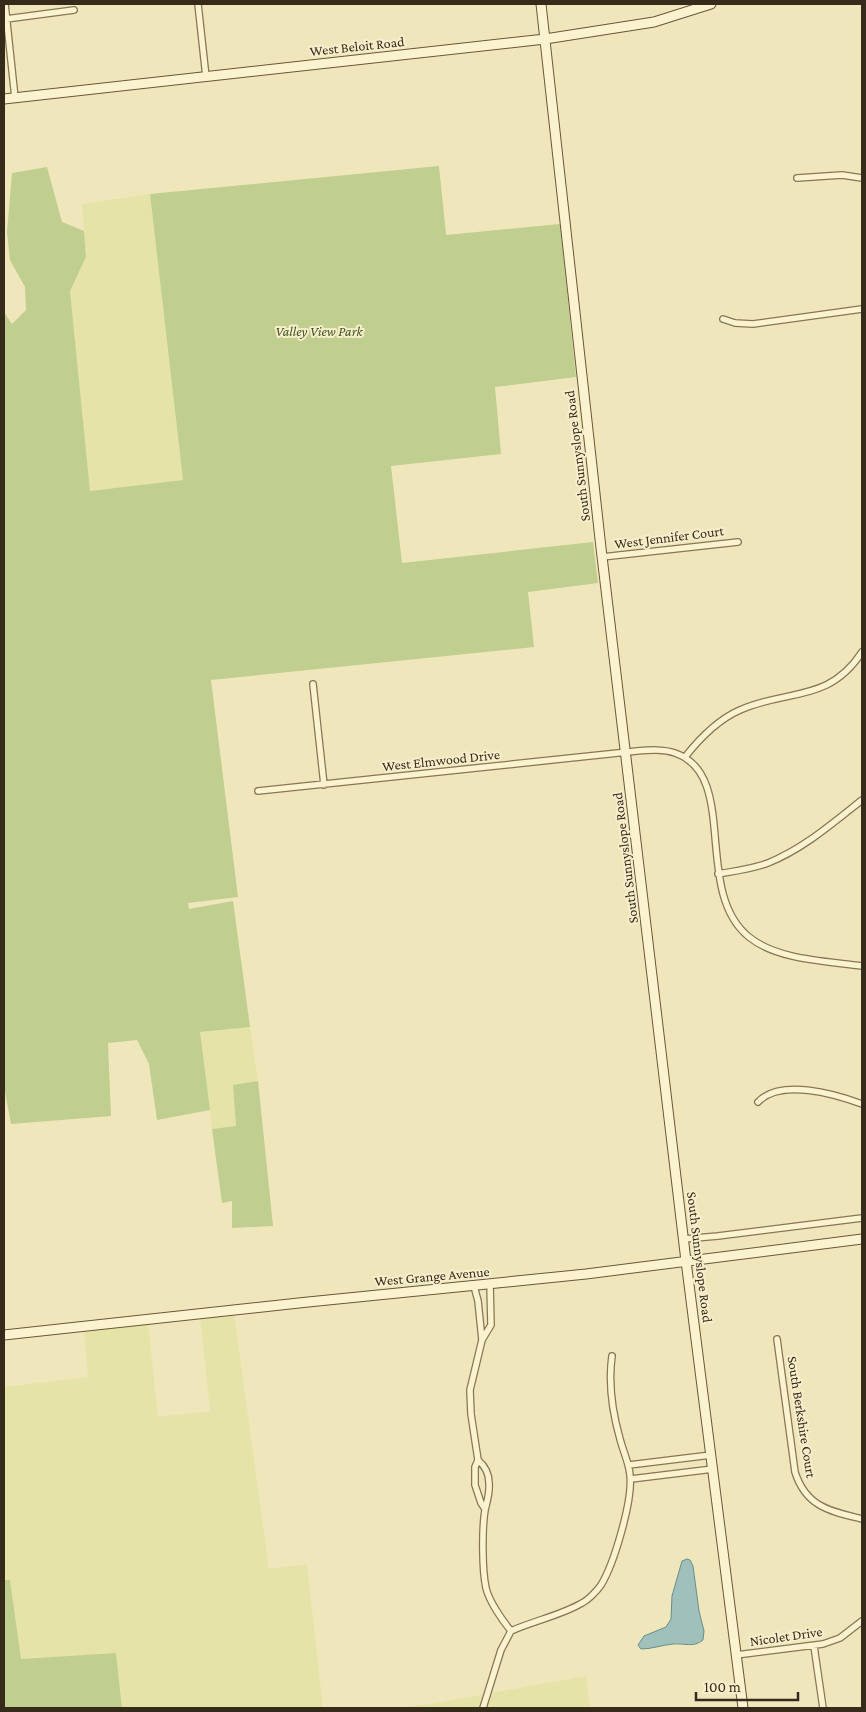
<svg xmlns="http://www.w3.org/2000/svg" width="866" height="1712" font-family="'Crimson Pro',serif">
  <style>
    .farmland { fill: #e6e3a9 }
    .green { fill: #c0ce8f }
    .water { fill: #a0c1bb; stroke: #678e89 }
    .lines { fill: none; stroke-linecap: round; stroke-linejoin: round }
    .street-casing { stroke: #887654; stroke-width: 8 }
    .secondary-casing { stroke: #6a5638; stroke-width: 11 }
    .street { stroke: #fbf3cf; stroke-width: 5.5 }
    .secondary { stroke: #fbf3cf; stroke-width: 9 }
    .labels { text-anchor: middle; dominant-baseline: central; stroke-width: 4; stroke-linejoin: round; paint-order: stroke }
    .street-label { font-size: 14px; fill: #362b1a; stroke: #f7efcb }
    .park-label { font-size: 14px; font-style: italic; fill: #415420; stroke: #f7efcb }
  </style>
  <rect width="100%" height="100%" fill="#f0e6bc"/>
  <path class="farmland" d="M150 194 183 480 90 491 70 291 86 257 82 204Z
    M250 1027 258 1081 233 1086 236 1126 212 1129 200 1032Z
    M234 1313 269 1569 307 1564 323 1708H122L116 1653 21 1659 10 1580H4V1387L88 1377 84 1329 148 1322 158 1417 210 1411 200 1316Z
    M586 1676 590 1708H398L430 1704Z"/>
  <path class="green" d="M439 166 446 235 560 224 576 377 495 387 501 454 391 466 402 563 593 542 598 583 528 592 534 647 211 680 238 897 188 903 189 909 233 901 250 1027 200 1032 210 1110 157 1120 149 1064 137 1040 108 1043 111 1116 11 1124 4 1086V312L12 324 26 310 25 287 10 260 7 232 12 173 47 167 62 222 84 231 86 257 70 291 90 491 183 480 150 194Z
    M258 1081 273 1226 232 1228V1201L222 1203 212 1129 236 1126 233 1085Z
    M4 1580H10L21 1659 116 1653 122 1708H4Z"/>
  <path class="water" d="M687 1559 690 1560 693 1566 699 1611 704 1631 703 1640C693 1648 685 1643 673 1644 662 1645 652 1649 641 1649L638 1645 644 1636 666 1627 671 1619 672 1596 682 1561Z"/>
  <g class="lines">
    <g class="street-casing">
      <path id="street" d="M5 4 15 98
        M198 4 206 77
        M6 19 74 10
        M797 178 842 175 862 178
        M723 319 735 323 753 324 862 309
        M602 557 738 542
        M313 684 324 785
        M685 757C700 738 717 720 740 710 787 689 829 703 862 652
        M258 791 637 751C650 750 663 749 675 753 740 775 692 891 749 937 777 960 827 961 862 966
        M718 874C735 871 752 869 768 863 803 849 833 823 862 800
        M758 1102C780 1078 835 1094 862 1104
        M684 1239 718 1236 862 1218
        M474 1286 478 1301 482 1340
        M777 1339 795 1472C806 1507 830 1511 862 1519
        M478 1460C485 1466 489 1473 489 1483 490 1493 487 1501 485 1510 482 1528 482 1570 486 1588 489 1601 502 1620 511 1631L501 1650 483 1708
        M629 1465 711 1455
        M631 1479 713 1469
        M485 1509 481 1503 475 1485V1467L478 1460 471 1414 470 1390 482 1340 491 1325 490 1284
        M511 1631C533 1621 562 1615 582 1603 588 1600 597 1591 601 1585 614 1564 633 1500 630 1475 629 1463 623 1451 620 1439 612 1411 608 1385 612 1356
        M814 1646 823 1708
        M736 1655 823 1644 840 1638 862 1621"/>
    </g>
    <g class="secondary-casing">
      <path id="secondary" d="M541 4 601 548 686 1261 743 1708
        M4 99 545 39 654 22 711 4
        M4 1335 308 1302 586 1274 862 1239"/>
    </g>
    <use href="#street" class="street"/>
    <use href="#secondary" class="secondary"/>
  </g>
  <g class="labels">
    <g class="street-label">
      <text transform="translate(357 46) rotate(-6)">West Beloit Road</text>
      <text transform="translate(577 456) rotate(-97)">South Sunnyslope Road</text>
      <text transform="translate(669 537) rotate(-7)">West Jennifer Court</text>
      <text transform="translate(441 760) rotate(-6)">West Elmwood Drive</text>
      <text transform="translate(625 858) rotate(-97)">South Sunnyslope Road</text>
      <text transform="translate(700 1257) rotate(83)">South Sunnyslope Road</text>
      <text transform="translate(432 1276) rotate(-5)">West Grange Avenue</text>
      <text transform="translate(802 1417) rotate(81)">South Berkshire Court</text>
      <text transform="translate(786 1636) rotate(-8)">Nicolet Drive</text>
    </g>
    <g class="park-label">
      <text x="319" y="331">Valley View Park</text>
    </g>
  </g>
  <rect width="866" height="1712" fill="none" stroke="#362b1a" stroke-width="10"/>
  <path d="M696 1692v8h102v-8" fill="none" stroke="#362b1a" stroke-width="2.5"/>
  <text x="704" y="1692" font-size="15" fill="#362b1a" stroke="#f7efcb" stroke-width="4" paint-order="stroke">100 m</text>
</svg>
